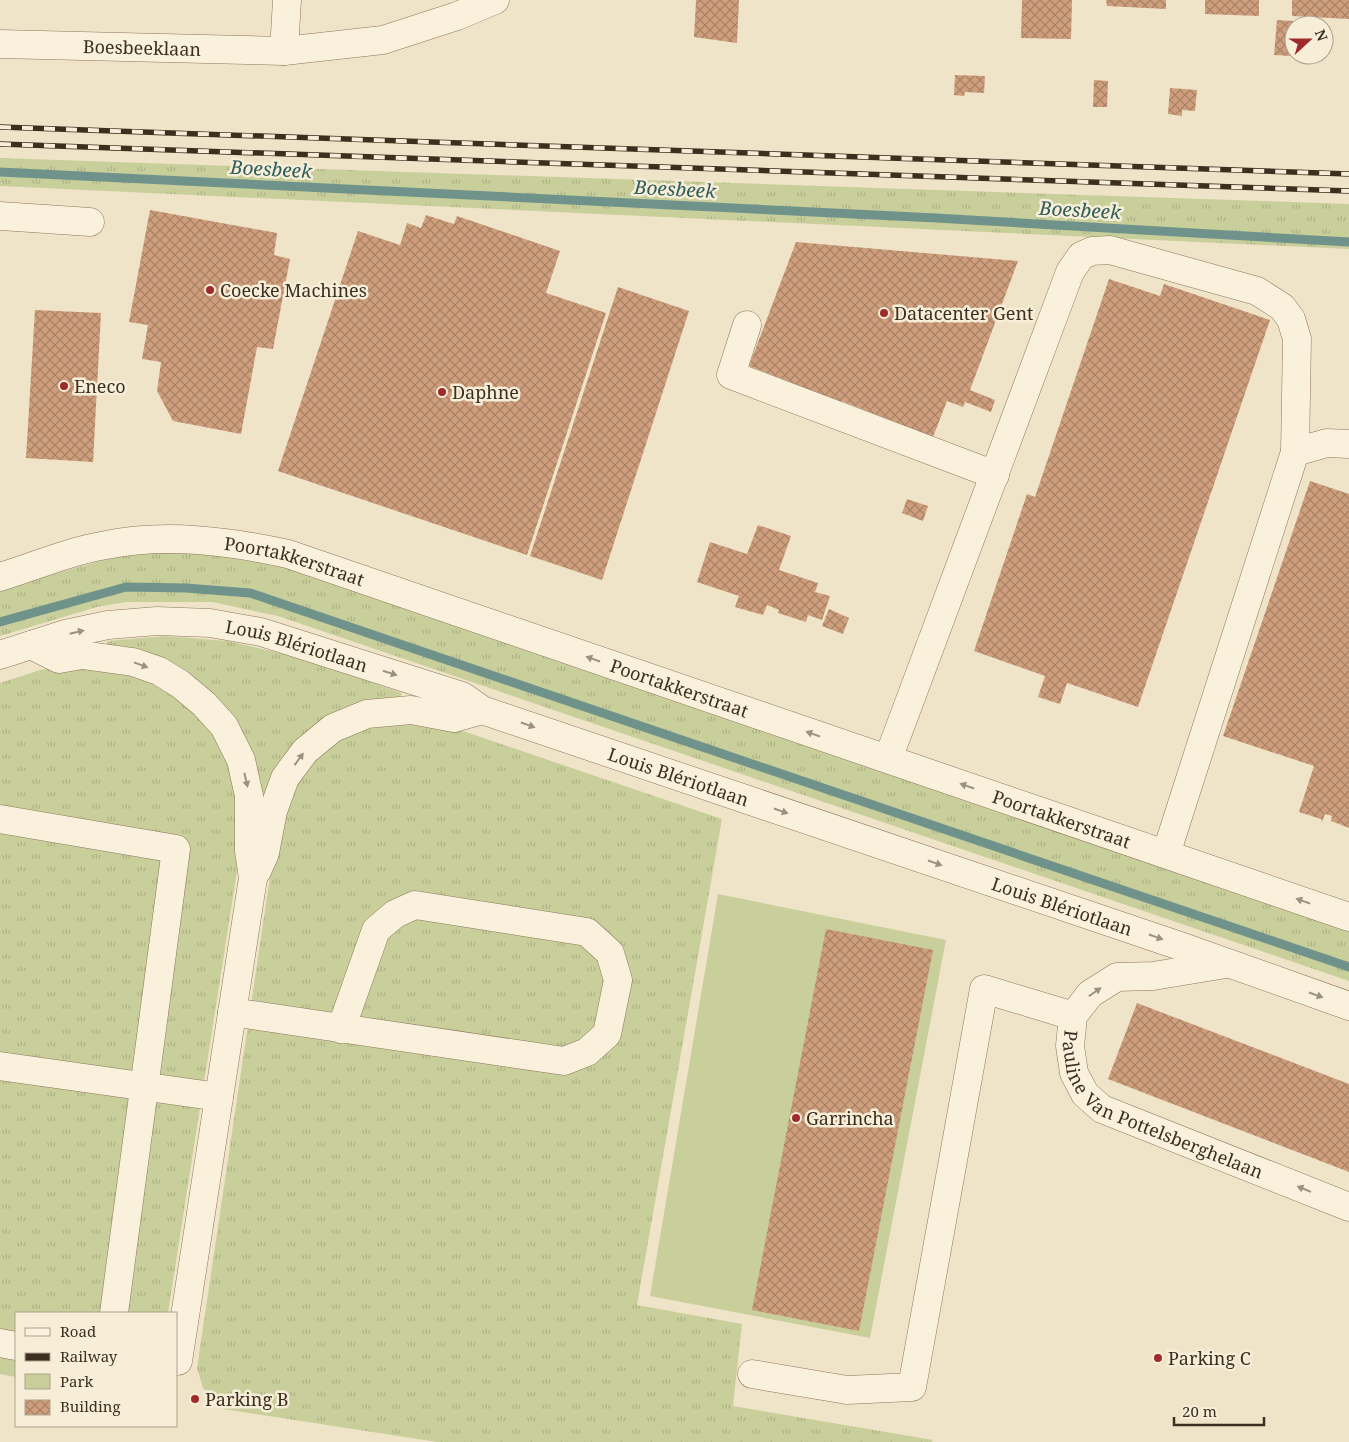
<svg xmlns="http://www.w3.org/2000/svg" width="1349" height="1442" font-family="'Noto Serif',serif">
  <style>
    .grass { fill: url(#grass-tufts) }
    .park { fill: #c9cf9b }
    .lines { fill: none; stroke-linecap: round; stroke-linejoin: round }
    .stream { stroke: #6f938a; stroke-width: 9 }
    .building { fill: url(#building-cross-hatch) }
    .minor-casing { stroke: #8d765c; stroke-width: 29 }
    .minor { stroke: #faf1dc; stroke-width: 28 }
    .rail-casing { stroke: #3d2e20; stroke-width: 5.5 }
    .rail { stroke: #f7eed8; stroke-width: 4; stroke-dasharray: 11; stroke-linecap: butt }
    .oneway { fill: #9c907e }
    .poi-dot { fill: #9e2a2b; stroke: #f7eed8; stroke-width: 2 }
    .labels { text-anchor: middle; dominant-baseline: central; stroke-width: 5; stroke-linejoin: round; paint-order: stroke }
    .street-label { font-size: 18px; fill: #3d2e20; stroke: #f7eed8 }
    .poi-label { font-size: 18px; fill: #3d2e20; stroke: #f7eed8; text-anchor: start }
    .water-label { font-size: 19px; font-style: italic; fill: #2f5d5a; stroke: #f7eed8 }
  </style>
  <defs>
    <pattern id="grass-tufts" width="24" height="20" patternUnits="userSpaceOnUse" patternTransform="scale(1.25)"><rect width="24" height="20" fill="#c9cf9b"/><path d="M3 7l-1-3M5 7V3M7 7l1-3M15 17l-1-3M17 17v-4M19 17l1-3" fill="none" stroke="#aeb285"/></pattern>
    <pattern id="building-cross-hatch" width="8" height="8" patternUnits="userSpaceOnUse" patternTransform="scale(1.25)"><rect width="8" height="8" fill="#cf9f7d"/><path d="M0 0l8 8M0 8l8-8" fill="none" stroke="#a98266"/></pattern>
  </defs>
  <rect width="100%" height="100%" fill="#f0e4c8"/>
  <path class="grass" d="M0 158 1349 204V249L0 186Z
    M171 551 275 561 1349 928V981L278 616 212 602H126L97 607 0 636V589L128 553Z
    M165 636 228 641 305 659 402 693 400 698 367 703 262 801 241 735 107 646V641Z
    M77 664C94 666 114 666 131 671 184 688 240 752 242 810 243 830 239 851 237 871L168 1313H16V1377L0 1374V683L40 670Z
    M394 717 457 729 722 819 637 1305 742 1324 733 1406 933 1440 932 1442H437L223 1409 203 1388 197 1368 279 816C285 803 289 788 297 776 319 742 357 729 394 717Z"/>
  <path class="park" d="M718 894 946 940 870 1338 650 1296Z"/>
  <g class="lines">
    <path class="stream" d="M0 172 936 218 1349 242
      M0 622 126 587 186 588 250 593 1349 967"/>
  </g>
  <path class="building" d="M696 0H739L737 43 694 37Z
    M1022 0H1072L1071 39 1021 38Z
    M1106 0H1166V9L1107 6Z
    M1205 0H1259V16L1205 14Z
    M1292 0H1349V19L1292 16Z
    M1277 20 1293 21 1291 56 1274 55Z
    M955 75 985 76 984 93 965 92 964 96 954 95Z
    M1094 80 1108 81 1107 107H1093Z
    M1170 88 1197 90 1195 111 1182 110V116L1168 114Z
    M150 210 277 233 274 255 290 259 273 349 257 347 241 434 173 421 157 391 161 362 142 359 148 325 129 322Z
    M426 215 454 224 457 216 560 251 546 293 606 313 527 555 278 471 358 231 400 245 407 223 421 228Z
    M796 242 1018 261 970 390 995 400 991 412 965 402 963 407 947 401 933 437 842 401 840 407 793 389 795 384 749 366Z
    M1109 279 1160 296 1164 284 1270 320 1138 707 1067 683 1060 704 1038 697 1045 676 974 651 1027 494 1035 497Z
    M618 287 689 311 602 580 530 556Z
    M35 310 101 313 93 462 26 458Z
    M1310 481 1349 494V828L1331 821 1332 816 1325 814 1322 822 1321 819 1299 812 1314 766 1223 736Z
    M907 499 928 506 923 521 902 513Z
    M758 525 791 536 779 570 818 583 815 592 830 596 822 620 808 615 806 622 778 613 779 610 767 605 763 615 735 607 739 596 697 582 710 542 747 554Z
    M829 609 849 618 843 634 822 626Z
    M826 929 933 950 859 1331 752 1310Z
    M1137 1003 1349 1084V1172L1108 1079Z"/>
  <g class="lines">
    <g class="minor-casing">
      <g id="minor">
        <path id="s1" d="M0 44 284 51 383 40 457 16 495 0"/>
        <path d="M284 51 287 0"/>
        <path d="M0 216 90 222"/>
        <path d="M747 325 731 375 995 475"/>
        <path id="s2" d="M0 577C35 566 70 551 106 545 166 533 229 541 288 554L1349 917"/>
        <path d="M31 645 59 659 82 655 133 662 159 671 180 684 204 704 224 726 241 760 249 796V851L253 878 178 1361"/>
        <path id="s3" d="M0 655 65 634 108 625 157 621 210 623 261 632 462 696 482 710 1180 946 1349 1006"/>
        <path d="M888 759 1070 272 1081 256 1092 251 1110 250 1257 291 1282 307 1291 319 1297 339 1295 452"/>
        <path d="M0 819 176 849 114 1313"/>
        <path d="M1166 854 1295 452 1327 443 1349 444"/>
        <path d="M257 871 265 853 273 811 285 778 305 751 333 728 367 714 411 710 454 718 482 710"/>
        <path id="s4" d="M1226 964 1153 976 1117 977 1090 994 1073 1016 1070 1046 1074 1073 1085 1094 1102 1109 1349 1207"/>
        <path d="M232 1012 564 1061 587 1052 607 1034 618 980 610 953 587 932 415 905 395 914 376 930 341 1029"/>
        <path d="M0 1066 219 1097"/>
        <path d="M0 1343 16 1346"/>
        <path d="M752 1374 847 1390 912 1387 984 989 1073 1016"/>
      </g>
    </g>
    <use href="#minor" class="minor"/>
    <g class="rail-casing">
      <path id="rail" d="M0 127 1349 174
        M0 144 1349 191"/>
    </g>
    <use href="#rail" class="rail"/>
  </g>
  <defs><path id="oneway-solid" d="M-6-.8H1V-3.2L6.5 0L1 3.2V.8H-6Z" transform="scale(1.25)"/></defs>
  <g class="oneway">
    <use href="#oneway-solid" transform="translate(77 632) rotate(-13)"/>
    <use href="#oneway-solid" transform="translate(593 659) rotate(-161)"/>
    <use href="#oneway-solid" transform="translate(141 665) rotate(20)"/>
    <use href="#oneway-solid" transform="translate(390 673) rotate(18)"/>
    <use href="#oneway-solid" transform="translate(528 725) rotate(19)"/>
    <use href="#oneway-solid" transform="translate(813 734) rotate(-161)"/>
    <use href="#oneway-solid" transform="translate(299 759) rotate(-54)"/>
    <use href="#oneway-solid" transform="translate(246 780) rotate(77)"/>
    <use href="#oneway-solid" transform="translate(967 786) rotate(-161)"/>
    <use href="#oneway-solid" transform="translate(781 811) rotate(19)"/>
    <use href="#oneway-solid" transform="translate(935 863) rotate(19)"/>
    <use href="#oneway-solid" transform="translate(1303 901) rotate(-161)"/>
    <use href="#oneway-solid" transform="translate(1156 937) rotate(19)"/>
    <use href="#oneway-solid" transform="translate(1095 992) rotate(-35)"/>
    <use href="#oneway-solid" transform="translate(1316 995) rotate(19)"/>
    <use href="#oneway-solid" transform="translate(1304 1189) rotate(-158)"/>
  </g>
  <g class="poi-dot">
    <circle cx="210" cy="290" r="5"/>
    <circle cx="884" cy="313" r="5"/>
    <circle cx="64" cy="386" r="5"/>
    <circle cx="442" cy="392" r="5"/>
    <circle cx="796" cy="1118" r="5"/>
    <circle cx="1158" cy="1358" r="5"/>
    <circle cx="195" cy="1399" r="5"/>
  </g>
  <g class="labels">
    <g class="street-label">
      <text stroke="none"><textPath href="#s1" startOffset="142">Boesbeeklaan</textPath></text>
      <text stroke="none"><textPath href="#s2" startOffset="302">Poortakkerstraat</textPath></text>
      <text stroke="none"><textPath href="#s3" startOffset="304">Louis Blériotlaan</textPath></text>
      <text stroke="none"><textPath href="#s2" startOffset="708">Poortakkerstraat</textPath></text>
      <text stroke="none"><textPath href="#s3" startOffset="709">Louis Blériotlaan</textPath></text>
      <text stroke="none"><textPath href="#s2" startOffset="1112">Poortakkerstraat</textPath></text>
      <text stroke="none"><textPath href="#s3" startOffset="1114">Louis Blériotlaan</textPath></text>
      <text stroke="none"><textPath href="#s4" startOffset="315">Pauline Van Pottelsberghelaan</textPath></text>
    </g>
    <g class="poi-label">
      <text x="220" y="290">Coecke Machines</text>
      <text x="894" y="313">Datacenter Gent</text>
      <text x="74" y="386">Eneco</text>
      <text x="452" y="392">Daphne</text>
      <text x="806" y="1118">Garrincha</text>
      <text x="1168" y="1358">Parking C</text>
      <text x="205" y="1399">Parking B</text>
    </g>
    <g class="water-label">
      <text transform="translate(271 169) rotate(3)">Boesbeek</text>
      <text transform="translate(675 189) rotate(3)">Boesbeek</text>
      <text transform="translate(1080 210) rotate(3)">Boesbeek</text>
    </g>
  </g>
  <rect x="15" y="1312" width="162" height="115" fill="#f7eed8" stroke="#ada18e"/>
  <rect x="25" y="1328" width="25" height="8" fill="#faf1dc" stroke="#ada18e"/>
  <text x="60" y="1337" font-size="15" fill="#3d2e20">Road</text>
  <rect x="25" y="1353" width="25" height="8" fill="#3d2e20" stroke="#ada18e"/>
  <text x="60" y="1362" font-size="15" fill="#3d2e20">Railway</text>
  <rect x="25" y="1374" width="25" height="15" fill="#c9cf9b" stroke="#ada18e"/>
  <text x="60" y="1387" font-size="15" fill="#3d2e20">Park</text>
  <rect x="25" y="1400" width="25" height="15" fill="url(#building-cross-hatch)" stroke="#ada18e"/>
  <text x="60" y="1412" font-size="15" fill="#3d2e20">Building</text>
  <g transform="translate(1309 40) rotate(69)"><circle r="24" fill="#f7eed8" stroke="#ada18e"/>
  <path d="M0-4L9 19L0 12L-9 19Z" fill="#9e2a2b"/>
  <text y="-8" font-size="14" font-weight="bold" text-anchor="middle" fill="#3d2e20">N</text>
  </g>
  <path d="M1174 1417v8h90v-8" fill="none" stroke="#3d2e20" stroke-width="2.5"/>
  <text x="1182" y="1417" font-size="15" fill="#3d2e20" stroke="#f7eed8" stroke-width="4" paint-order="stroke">20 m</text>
</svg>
